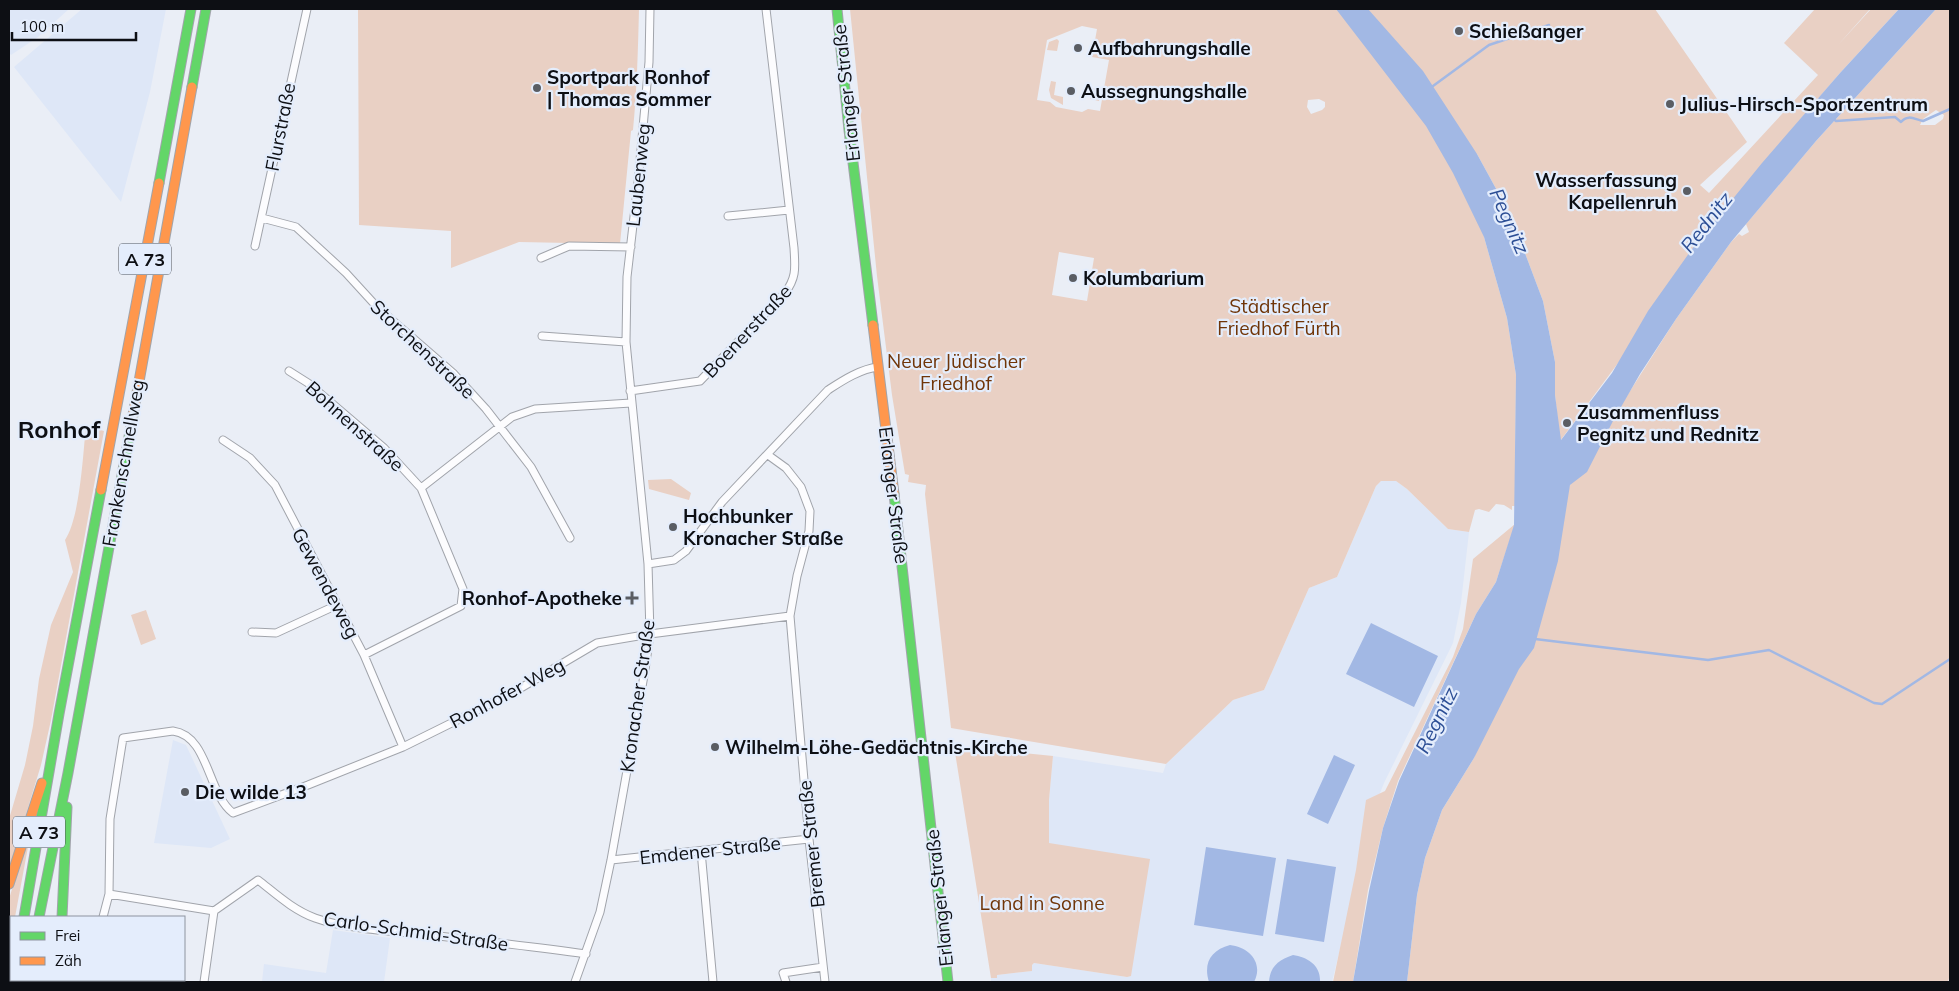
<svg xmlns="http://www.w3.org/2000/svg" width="1959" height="991" font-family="Mulish,sans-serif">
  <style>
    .built { fill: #dee7f7 }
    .green { fill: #e9d0c4; fill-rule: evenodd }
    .water { fill: #a2b8e4 }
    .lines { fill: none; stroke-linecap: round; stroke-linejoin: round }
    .stream { stroke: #a2b8e4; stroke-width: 2.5 }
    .street-casing { stroke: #a1a4ab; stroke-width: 9 }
    .fast-casing { stroke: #a1a4ab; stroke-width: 11 }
    .slow-casing { stroke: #a1a4ab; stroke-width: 11 }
    .street { stroke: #fcfcfe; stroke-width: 7 }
    .fast { stroke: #63d668; stroke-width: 9 }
    .slow { stroke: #ff974d; stroke-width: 9 }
    .poi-dot { fill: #5a5d63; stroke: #e4edfc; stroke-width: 2 }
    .labels { text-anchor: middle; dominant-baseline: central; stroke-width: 4.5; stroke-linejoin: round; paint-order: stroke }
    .shield { fill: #e4edfc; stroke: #4e525a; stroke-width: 1 }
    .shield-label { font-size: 18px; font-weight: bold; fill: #0d0f14 }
    .poi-label { font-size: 19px; font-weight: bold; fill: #0d0f14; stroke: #e4edfc; text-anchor: start }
    .street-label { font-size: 19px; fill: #0d0f14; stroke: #e4edfc }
    .park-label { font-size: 19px; fill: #703508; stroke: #e4edfc }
    .water-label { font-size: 20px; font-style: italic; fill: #2c4e95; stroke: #e4edfc }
    .district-label { font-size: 24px; font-weight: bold; fill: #0d0f14; stroke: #e4edfc }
  </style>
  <rect width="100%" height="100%" fill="#eaeef6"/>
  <path class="built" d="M9 9H69L38 37 11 55 9 53Z
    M82 9H166L150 92 121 202 14 67Z
    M1381 481H1396L1407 489 1448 529 1469 532 1461 603 1453 643 1384 783 1374 808 1332 982H991V978H997V975L1032 971V965L1034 963 1127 977 1049 843V800L1053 756 1163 773 1166 764 1233 700 1264 690 1309 588 1337 577 1376 486Z
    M173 740 186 745 230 839 211 848 154 843Z
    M333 930 390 938 384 982H262L264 964 326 973Z"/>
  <path class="green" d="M358 9H639C638 49 637 90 633 130L631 131 620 244 519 242 451 268V231L359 225Z
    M850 9H1655L1747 142 1700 185 1709 193 1818 75 1784 43 1815 9H1870L1838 45 1871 9H1899L1840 73 1793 128 1560 441 1555 395V362L1543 301 1511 216 1477 154 1484 237 1507 318 1516 375 1515 506H1512V510L1504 505 1496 504 1489 512 1479 509 1475 510 1469 532 1448 529 1407 489 1396 481H1381L1376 486 1337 577 1309 588 1264 690 1233 700 1166 764 951 728 925 494 926 485 908 482 909 475 905 474 892 395 877 276ZM1082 26 1097 29 1092 57 1109 60 1100 111 1088 109 1082 112 1056 107 1050 102 1037 100 1047 40ZM1319 99 1325 102V107L1322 110 1311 114 1307 107 1308 100ZM1059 252 1094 258 1087 301 1052 295Z
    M1936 9H1950V974L1948 982H1407L1417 895 1425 858 1442 810 1474 758 1570 485 1676 319 1731 242 1739 234 1742 236 1749 232 1746 224 1816 141ZM1936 110 1944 115 1943 119 1935 125H1920L1923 119Z
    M1057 39 1059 41 1057 51 1047 50 1049 42Z
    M1051 81 1056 82 1054 95 1063 97V105L1051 98 1049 90Z
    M1092 88 1101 90 1099 101 1090 99Z
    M86 426 104 431 51 720 41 765 9 870V819L25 765 33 726 39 679 51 625 73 572 65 540C80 518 83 454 86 426Z
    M671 479 691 493 689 500 649 489 648 480Z
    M1515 524 1496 582 1476 614 1398 781 1383 828 1368 890 1353 982H1333L1356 870 1366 800 1385 791 1453 657 1463 629 1473 559Z
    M146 610 156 639 141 645 131 615Z
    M954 746 1053 756 1049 800V843L1150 859 1131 976 1127 977 1034 963 1032 965V971L997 975V978H991Z
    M25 846 28 847 15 917H11V935L9 949V899Z"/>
  <path class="water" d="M1336 9H1368L1423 71 1477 154 1511 216 1543 301 1555 362V395L1561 440 1612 373 1648 311 1692 249 1762 163 1840 73 1899 9H1936L1816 141 1731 242 1676 319 1640 374 1613 421 1587 472 1570 485 1558 561 1534 648 1519 669 1474 758 1442 810 1425 858 1417 895 1407 982H1353L1369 891 1383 828 1399 781 1476 614 1496 582 1514 525 1516 375 1507 318 1484 237 1453 173 1426 126Z
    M1371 623 1438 656 1414 707 1346 674Z
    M1334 755 1355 765 1328 824 1307 814Z
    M1206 847 1276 858 1263 936 1194 925Z
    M1287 859 1336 867 1324 942 1275 934Z
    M1230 945C1249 947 1264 963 1254 982H1209C1203 963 1211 950 1230 945Z
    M1293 955C1307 957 1321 965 1320 982H1269C1270 967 1278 960 1293 955Z"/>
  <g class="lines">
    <path class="stream" d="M1433 86 1489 45 1549 25
      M1832 118 1836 121 1895 117 1901 122C1908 114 1914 119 1923 121L1950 109
      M1535 639 1708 660 1769 650 1874 703 1882 704 1950 659"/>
    <g class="street-casing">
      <path id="street" d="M728 216 789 210
        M262 218 296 227 346 273 378 308 454 374 486 409 531 467 570 538
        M255 246 307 9
        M541 258 569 246 631 247
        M542 336 626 342
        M289 371 308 383 384 448 421 488 463 589 461 606 364 655
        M630 391 700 381 785 293C797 277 795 267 794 248L766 9
        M223 440 250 458 275 485 364 655 403 747
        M768 455 786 468 801 487 810 511 809 531 797 576 790 616 809 839 825 982
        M421 488 512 417 535 409 631 403
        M648 564 674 560 686 551 722 502 828 390C842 381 860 369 878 367
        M252 632 276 633 337 605
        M701 851 713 982
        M611 860 809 839
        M109 894 214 911 258 880C276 894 293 910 315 918 342 928 390 931 420 934 475 940 530 946 586 954
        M103 917 109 894 110 819 123 738 173 731C209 736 207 793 233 813L308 785 403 747 514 692 597 643 650 634 790 616
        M99 982V980
        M204 982 214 911
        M575 982 600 912 611 860 645 670 650 634 648 564 626 342 627 277 638 182 649 62 650 9
        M786 982 783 973 823 967"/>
    </g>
    <g class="fast-casing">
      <path id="fast" d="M837 9 849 130 873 325
        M192 87 206 9
        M159 183 191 9
        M894 494 948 982
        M24 917 59 714 101 490
        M39 917 68 773 133 415
        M62 917 67 807
        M12 982 13 980
        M27 982 28 980"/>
    </g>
    <g class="slow-casing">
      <path id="slow" d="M873 325 894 494
        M133 415 192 87
        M101 490 159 183
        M9 884 42 783
        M59 980V982"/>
    </g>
    <use href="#street" class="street"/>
    <use href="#fast" class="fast"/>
    <use href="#slow" class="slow"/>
  </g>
  <g class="poi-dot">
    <circle cx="1459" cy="31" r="5"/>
    <circle cx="1078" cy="48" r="5"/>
    <circle cx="537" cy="88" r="5"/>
    <circle cx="1071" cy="91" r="5"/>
    <circle cx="1670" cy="104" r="5"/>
    <circle cx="1687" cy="191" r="5"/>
    <circle cx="1073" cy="278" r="5"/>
    <circle cx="1567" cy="423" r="5"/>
    <circle cx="673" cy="527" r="5"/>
    <path d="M629.5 590.5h5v5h5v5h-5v5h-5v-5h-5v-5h5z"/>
    <circle cx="715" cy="747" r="5"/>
    <circle cx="185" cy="792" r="5"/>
  </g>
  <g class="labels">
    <g class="shield">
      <rect x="119" y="243.5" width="52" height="31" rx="4"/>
      <rect x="13" y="816.5" width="52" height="31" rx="4"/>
    </g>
    <g class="shield-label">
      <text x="145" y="259">A 73</text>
      <text x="39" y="832">A 73</text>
    </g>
    <g class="poi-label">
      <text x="1469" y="31">Schießanger</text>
      <text x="1088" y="48">Aufbahrungshalle</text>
      <text x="547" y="77">Sportpark Ronhof<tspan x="547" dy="22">| Thomas Sommer</tspan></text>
      <text x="1081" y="91">Aussegnungshalle</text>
      <text x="1680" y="104">Julius-Hirsch-Sportzentrum</text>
      <text x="1677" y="180" text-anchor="end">Wasserfassung<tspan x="1677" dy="22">Kapellenruh</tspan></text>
      <text x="1083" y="278">Kolumbarium</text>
      <text x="1577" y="412">Zusammenfluss<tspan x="1577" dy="22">Pegnitz und Rednitz</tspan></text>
      <text x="683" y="516">Hochbunker<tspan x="683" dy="22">Kronacher Straße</tspan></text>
      <text x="622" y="598" text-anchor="end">Ronhof-Apotheke</text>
      <text x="725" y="747">Wilhelm-Löhe-Gedächtnis-Kirche</text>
      <text x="195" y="792">Die wilde 13</text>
    </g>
    <g class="street-label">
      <text transform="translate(846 93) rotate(-96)">Erlanger Straße</text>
      <text transform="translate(280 127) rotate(-79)">Flurstraße</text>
      <text transform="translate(638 175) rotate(-84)">Laubenweg</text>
      <text transform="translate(747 331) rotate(-47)">Boenerstraße</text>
      <text transform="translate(423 349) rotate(43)">Storchenstraße</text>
      <text transform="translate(355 426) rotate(42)">Bohnenstraße</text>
      <text transform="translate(123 463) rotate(-80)">Frankenschnellweg</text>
      <text transform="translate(894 495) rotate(83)">Erlanger Straße</text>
      <text transform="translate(326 583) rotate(62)">Gewendeweg</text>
      <text transform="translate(507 693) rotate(-28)">Ronhofer Weg</text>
      <text transform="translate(637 696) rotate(-82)">Kronacher Straße</text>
      <text transform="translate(811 844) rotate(-96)">Bremer Straße</text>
      <text transform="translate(710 850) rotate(-6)">Emdener Straße</text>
      <text transform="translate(939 898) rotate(-96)">Erlanger Straße</text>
      <text transform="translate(416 931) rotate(8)">Carlo-Schmid-Straße</text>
    </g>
    <g class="park-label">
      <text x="1279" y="306">Städtischer<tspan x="1279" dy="22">Friedhof Fürth</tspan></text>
      <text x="956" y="361">Neuer Jüdischer<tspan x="956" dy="22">Friedhof</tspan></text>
      <text x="1042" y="903">Land in Sonne</text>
    </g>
    <g class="water-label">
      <text transform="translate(1510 221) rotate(66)">Pegnitz</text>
      <text transform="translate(1706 222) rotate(-52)">Rednitz</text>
      <text transform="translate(1436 720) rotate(-64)">Regnitz</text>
    </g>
    <g class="district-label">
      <text x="59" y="429">Ronhof</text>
    </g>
  </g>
  <rect width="1959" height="991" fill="none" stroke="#0d0f14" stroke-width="20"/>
  <rect x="10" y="916" width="175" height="65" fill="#e4edfc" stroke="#8e949f"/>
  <rect x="20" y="932" width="25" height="8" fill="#63d668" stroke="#8e949f"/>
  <text x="55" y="941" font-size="15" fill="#0d0f14">Frei</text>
  <rect x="20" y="957" width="25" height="8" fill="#ff974d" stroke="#8e949f"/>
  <text x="55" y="966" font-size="15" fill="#0d0f14">Zäh</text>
  <path d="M12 32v8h124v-8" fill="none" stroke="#0d0f14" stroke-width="2.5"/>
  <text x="20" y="32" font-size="15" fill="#0d0f14" stroke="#e4edfc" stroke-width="4" paint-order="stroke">100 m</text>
</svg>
